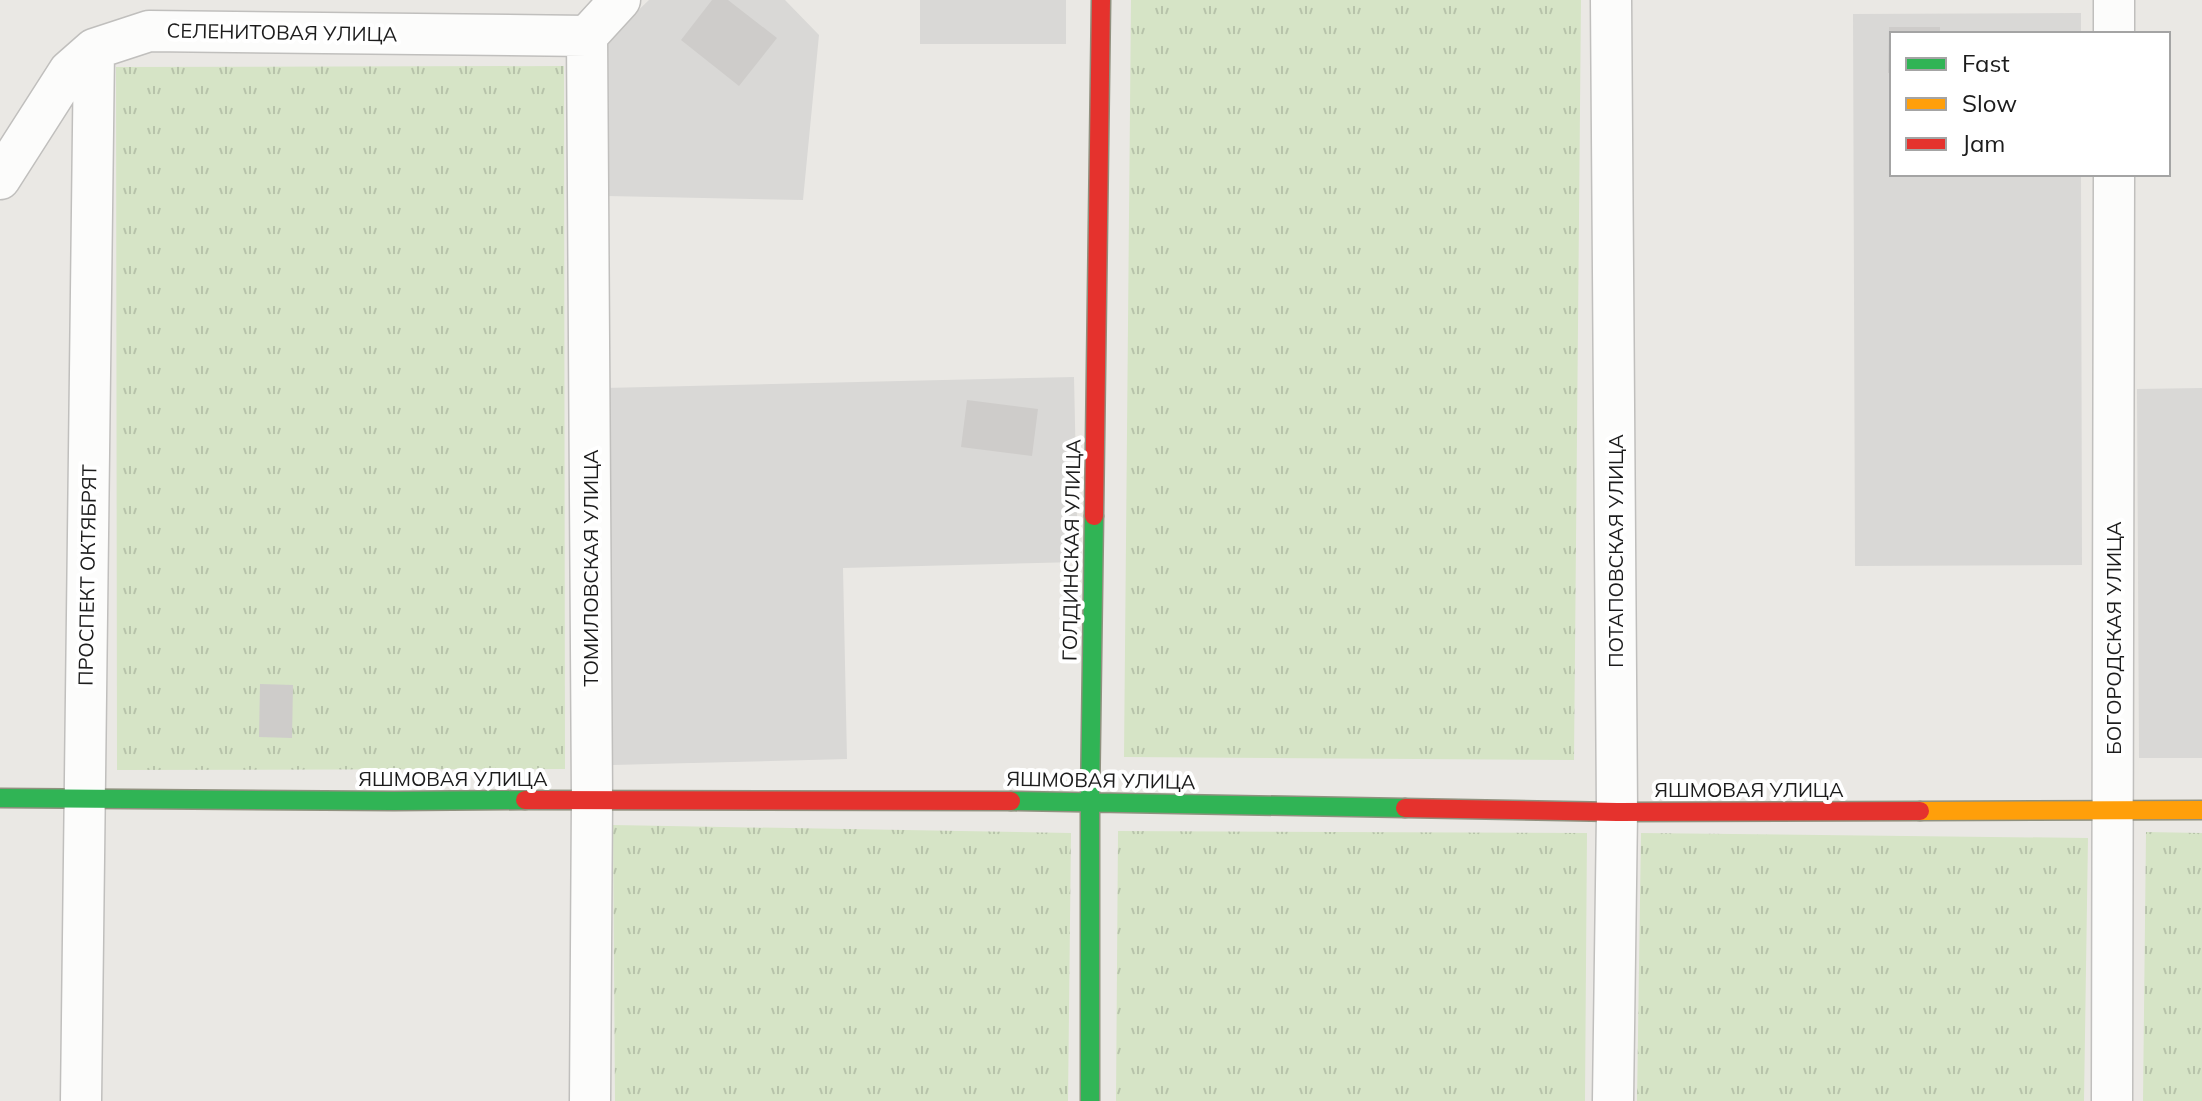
<svg xmlns="http://www.w3.org/2000/svg" width="2202" height="1101" font-family="Mulish,sans-serif">
  <style>
    .residential { fill: #d9d8d6 }
    .grass { fill: url(#grass-tufts) }
    .building { fill: #ceccca }
    .lines { fill: none; stroke-linecap: round; stroke-linejoin: round }
    .street-casing { stroke: #c0bfbd; stroke-width: 43 }
    .fast-casing { stroke: #90917f; stroke-width: 21 }
    .slow-casing { stroke: #90917f; stroke-width: 21 }
    .jam-casing { stroke: #90917f; stroke-width: 21 }
    .street { stroke: #fcfcfb; stroke-width: 40 }
    .fast { stroke: #30b455; stroke-width: 18 }
    .slow { stroke: #ff9f0a; stroke-width: 18 }
    .jam { stroke: #e5322d; stroke-width: 18 }
    .labels { text-anchor: middle; dominant-baseline: central; stroke-width: 8; stroke-linejoin: round; paint-order: stroke }
    .street-label { font-size: 20px; fill: #1c1c1c; stroke: #fff }
  </style>
  <defs>
    <pattern id="grass-tufts" width="24" height="20" patternUnits="userSpaceOnUse" patternTransform="scale(2)"><rect width="24" height="20" fill="#d6e4c6"/><path d="M3 7l-1-3M5 7V3M7 7l1-3M15 17l-1-3M17 17v-4M19 17l1-3" fill="none" stroke="#b7c3aa"/></pattern>
  </defs>
  <rect width="100%" height="100%" fill="#eae8e4"/>
  <path class="residential" d="M649 0H785L819 35 803 200 607 196 603 44Z
    M920 0H1066V44H920Z
    M2081 13V34H1892V174H2081L2082 565 1855 566 1853 14Z
    M1074 377 1078 562 843 568 847 759 613 765 605 388Z
    M2202 388V758H2139L2137 389Z"/>
  <path class="grass" d="M1131 0H1581L1574 760 1124 757Z
    M564 66 565 769 117 770 116 67Z
    M613 825 1071 833 1068 1101H615Z
    M1118 831 1587 833 1585 1101H1116Z
    M2146 832 2202 833V1101H2143Z
    M1641 833 2088 838 2084 1101H1637Z"/>
  <path class="building" d="M712 0H728L777 38 739 86 681 40Z
    M1889 27H1940V34H1892V73H1888Z
    M967 400 1038 409 1032 456 961 447Z
    M260 684 293 685 292 738 259 737Z"/>
  <g class="lines">
    <g class="street-casing">
      <path id="street" d="M1611 0 1617 812 1613 1101
        M2114 34V0
        M587 36 592 799 590 1101
        M0 179 69 71 94 49 149 31 587 36 620 0
        M81 1101 94 49
        M2112 1101 2114 174"/>
    </g>
    <g class="fast-casing">
      <path id="fast" d="M0 798 394 801 525 800
        M1011 801 1405 808
        M1090 1101V801L1094 516"/>
    </g>
    <g class="slow-casing">
      <path id="slow" d="M1920 811 2202 810"/>
    </g>
    <g class="jam-casing">
      <path id="jam" d="M1094 516 1101 0
        M525 800 1011 801
        M1405 808 1617 812 1920 811"/>
    </g>
    <use href="#street" class="street"/>
    <use href="#fast" class="fast"/>
    <use href="#slow" class="slow"/>
    <use href="#jam" class="jam"/>
  </g>
  <g class="labels">
    <g class="street-label">
      <text transform="translate(282 32) rotate(1)">СЕЛЕНИТОВАЯ УЛИЦА</text>
      <text transform="translate(1071 550) rotate(-89)">ГОЛДИНСКАЯ УЛИЦА</text>
      <text transform="translate(1615 551) rotate(-90)">ПОТАПОВСКАЯ УЛИЦА</text>
      <text transform="translate(590 568) rotate(-90)">ТОМИЛОВСКАЯ УЛИЦА</text>
      <text transform="translate(87 575) rotate(-89)">ПРОСПЕКТ ОКТЯБРЯТ</text>
      <text transform="translate(2113 638) rotate(-90)">БОГОРОДСКАЯ УЛИЦА</text>
      <text x="453" y="778">ЯШМОВАЯ УЛИЦА</text>
      <text transform="translate(1101 780) rotate(1)">ЯШМОВАЯ УЛИЦА</text>
      <text x="1749" y="789">ЯШМОВАЯ УЛИЦА</text>
    </g>
  </g>
  <rect x="1890" y="32" width="280" height="144" fill="#ffffff" stroke="#a4a4a4" stroke-width="2"/>
  <rect x="1906" y="58" width="40" height="12" fill="#30b455" stroke="#a4a4a4" stroke-width="2"/>
  <text x="1962" y="72" font-size="24" fill="#1c1c1c">Fast</text>
  <rect x="1906" y="98" width="40" height="12" fill="#ff9f0a" stroke="#a4a4a4" stroke-width="2"/>
  <text x="1962" y="112" font-size="24" fill="#1c1c1c">Slow</text>
  <rect x="1906" y="138" width="40" height="12" fill="#e5322d" stroke="#a4a4a4" stroke-width="2"/>
  <text x="1962" y="152" font-size="24" fill="#1c1c1c">Jam</text>
</svg>
